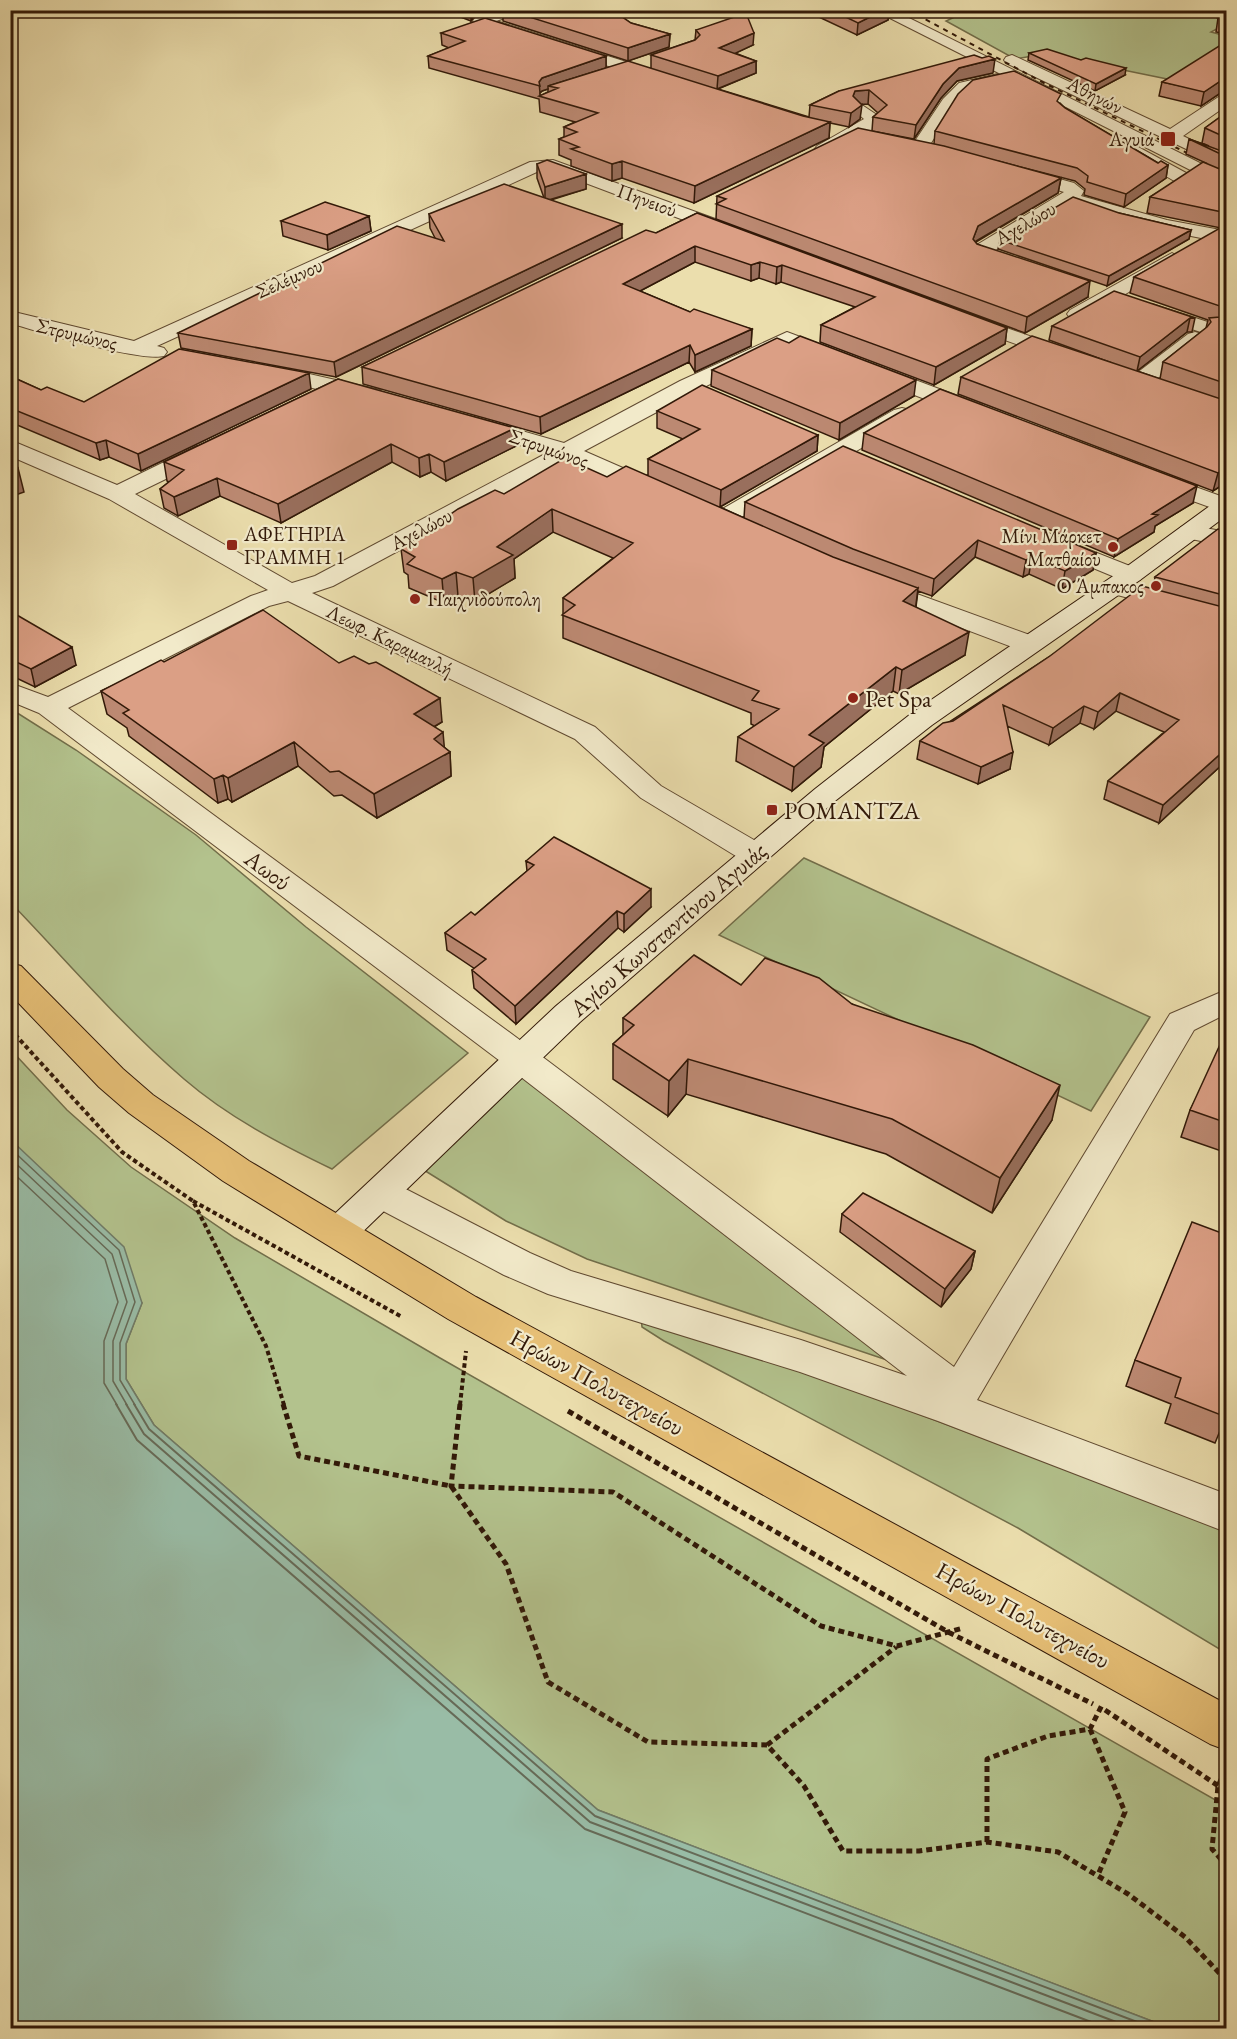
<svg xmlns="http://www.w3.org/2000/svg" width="1237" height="2039" font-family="'EB Garamond',serif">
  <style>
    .green { fill: #b3c28d; stroke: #726e4a; stroke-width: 1.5 }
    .water { fill: #99bca6; stroke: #707b67; stroke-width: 1.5 }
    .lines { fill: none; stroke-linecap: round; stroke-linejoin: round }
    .shore-far1 { stroke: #666a57; stroke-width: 1.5 }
    .shore { stroke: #666a57; stroke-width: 2 }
    .service-casing { stroke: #604a31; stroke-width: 2 }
    .minor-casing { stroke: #604a31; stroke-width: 2 }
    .tertiary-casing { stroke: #604a31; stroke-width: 2 }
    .secondary-casing { stroke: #321908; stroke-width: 2 }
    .primary-casing { stroke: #321908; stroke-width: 2 }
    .path-far1 { stroke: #321908; stroke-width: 4; stroke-dasharray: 4.5 3; stroke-linecap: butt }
    .path { stroke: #321908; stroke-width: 5; stroke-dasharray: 6 4; stroke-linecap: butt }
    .service { fill: #f2eaca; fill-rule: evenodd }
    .minor { fill: #f2eaca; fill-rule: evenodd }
    .tertiary { fill: #f2eaca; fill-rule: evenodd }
    .secondary { fill: #f2eaca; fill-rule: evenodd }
    .primary { fill: #e6bf76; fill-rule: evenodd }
    .rail { stroke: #321908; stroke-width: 2; stroke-dasharray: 5 5; stroke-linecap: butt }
    .wall { fill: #bc8972; stroke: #321908; stroke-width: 1.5; fill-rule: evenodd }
    .shaded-wall { fill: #996f5d; stroke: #321908; stroke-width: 1.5 }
    .building { fill: #db9f85; stroke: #321908; stroke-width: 1.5 }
    .poi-dot { fill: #8f2418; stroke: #f2eaca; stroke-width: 2 }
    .labels { text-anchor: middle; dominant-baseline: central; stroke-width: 4.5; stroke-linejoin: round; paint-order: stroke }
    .far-street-label { font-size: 20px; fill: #321908; stroke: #f2eaca }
    .far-poi-label { font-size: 20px; fill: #321908; stroke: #f2eaca; text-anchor: end }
    .poi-label { font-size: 24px; fill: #321908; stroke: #f2eaca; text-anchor: start }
    .street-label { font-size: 24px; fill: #321908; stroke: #f2eaca }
  </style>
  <rect width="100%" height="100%" fill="#ebdead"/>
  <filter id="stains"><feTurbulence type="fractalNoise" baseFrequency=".00333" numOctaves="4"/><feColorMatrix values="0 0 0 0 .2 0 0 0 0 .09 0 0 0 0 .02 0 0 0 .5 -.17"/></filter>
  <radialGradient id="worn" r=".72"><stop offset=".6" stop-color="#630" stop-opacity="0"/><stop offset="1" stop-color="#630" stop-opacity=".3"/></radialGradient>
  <path class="green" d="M956 10H1208L1226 14V24L1211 32 1226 36V91L1045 54 1015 59 946 21 961 14Z
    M11 709 76 750 196 835 306 927 468 1053 332 1169C280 1144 228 1117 184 1079 122 1026 67 961 11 903Z
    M804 858 1150 1017 1091 1111 719 935Z
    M10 1049 67 1110 131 1167 235 1238 440 1358 1226 1806V2028H1170L598 1810 154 1425 126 1379V1344L142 1303 11 1139Z
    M520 1071 887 1360 587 1259 506 1221 419 1167Z
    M641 1316 754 1352 1226 1530V1653L1018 1528 664 1341 642 1327Z"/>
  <path class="water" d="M10 1139 124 1247 142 1303 126 1344V1379L154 1425 598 1810 1170 2028H11Z"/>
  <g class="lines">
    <path class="shore-far1" d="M10 1148 119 1250 135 1302 120 1343V1380L135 1405
      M10 1158 112 1254 127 1302 113 1341V1381L127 1405
      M10 1170 105 1259 118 1302 104 1341V1383L117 1405"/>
    <path class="shore" d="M116 1404 137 1440 585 1829 1107 2028
      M126 1404 144 1434 590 1822 1132 2028
      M134 1404 149 1429 595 1816 1153 2028"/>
    <g class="service-casing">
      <path id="service" d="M1111 585 1160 598 1162 601 1155 605 1106 592 1104 589Z"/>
    </g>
    <g class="minor-casing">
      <path id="minor" d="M503 10H529L496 21 668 75 670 78 662 83 656 81 475 24 473 21 475 18Z
        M939 10H955L956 12 949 16Z
        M1209 10H1226V17L1211 13Z
        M1012 55 1170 129 1220 96 1226 94V106L1183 136 1226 157V168L1006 63 1004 60 1006 57Z
        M1011 71 1019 76 1017 79 970 90 955 105 926 151H914L911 147 943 99 959 83Z
        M862 105 883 119 881 123C865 134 837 159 817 154L814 150 817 146 864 119 854 110Z
        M1129 142 1188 174 1191 178 1188 182H1176L1123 151 1120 147Z
        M553 160 740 228 742 232 740 236H726L551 170 539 171 157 346 164 348 167 352 164 356C141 362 39 332 10 323V311L134 341 530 162Z
        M1016 167 1074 183 1084 191 1081 196 1167 220 1226 231V243L1166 231 1071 204 994 251 1025 261 1028 265 1025 269C1010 273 981 263 972 250L975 246 1064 192 1010 176 1007 172 1010 168Z
        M1172 253 1182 259 1179 263 1084 318H1070L1067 314 1070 310Z
        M1152 304 1214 324 1217 328 1214 332 1207 334 1145 314 1142 310 1145 306Z
        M964 313 1072 351 1075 355 1072 359H1058L957 323 954 319 957 315Z
        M787 332 982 405 985 410 982 415H966L788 346 696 391 584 451 664 486 668 491 664 496H648L567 460 333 586 312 593 595 727 661 786 766 847 770 854 766 861 755 864 744 861 641 798 575 739 288 601 269 606 68 708 532 1049 954 1367 1170 1014 1226 990V1014L1194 1030 977 1400 1226 1494V1532L938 1421 800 1372 548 1294 504 1275 368 1203 363 1193 368 1183 381 1179 394 1183 530 1253 571 1271 801 1340 907 1376 508 1067 39 713 10 701V683L48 697 251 596 268 590 109 499 10 456V440L117 485 197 446H213L216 451 213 456 135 494 292 583 315 576 547 453 465 429 462 424 465 419 473 417 564 443 680 381Z
        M1195 332 1202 334 1205 338 1202 342 1149 386H1133L1130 381 1133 376 1188 334Z
        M265 364 380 390 383 395 380 400 372 402 257 375 254 370 257 365Z
        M902 408 910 410 913 415 910 420 728 525 720 527 712 525 708 520 712 515 894 410Z
        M1154 472 1226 498V513L1146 484 1142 479 1146 474Z
        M1190 525 1226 532V546L1181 537 1178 532 1181 527Z
        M1054 536 1140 570 1143 575 1140 580 1131 582 1122 580 1045 548 1042 543 1045 538Z
        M873 578 1038 638 1042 644 1038 650 1029 652 1020 650 864 591 860 586 864 581Z"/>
    </g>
    <g class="tertiary-casing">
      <path id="tertiary" d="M874 10H893L1226 176V188Z"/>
    </g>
    <g class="secondary-casing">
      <path id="secondary" d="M1226 498V516L1140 580 932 725 835 801 580 1022 351 1243 338 1248 325 1243 320 1233 325 1223 556 1006 815 789 912 713 1122 570 1218 500Z"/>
    </g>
    <g class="primary-casing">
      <path id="primary" d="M10 963 21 966 123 1069 153 1095 249 1161 476 1297 1226 1704V1750L1210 1744 448 1319 223 1181 129 1113 99 1087 10 994Z"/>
    </g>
    <path class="path-far1" d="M10 1029 122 1152 193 1201 266 1346 284 1405
      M193 1201 402 1317
      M460 1405 466 1351"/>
    <path class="path" d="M283 1404 299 1456 451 1486 506 1564 548 1682 648 1742 767 1745 804 1786 843 1851H919L987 1842 1058 1852 1128 1894 1185 1937 1226 1980
      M460 1404 451 1486 613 1492 821 1626 897 1646 963 1628
      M568 1411 948 1632 1093 1704
      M1105 1710 1226 1791
      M1090 1729 1125 1812 1098 1875
      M767 1745 896 1647
      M1226 1769 1218 1786 1212 1849 1226 1865
      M987 1842V1759L1048 1736 1090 1729 1102 1705"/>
    <use href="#service" class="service"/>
    <use href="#minor" class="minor"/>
    <use href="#tertiary" class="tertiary"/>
    <use href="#secondary" class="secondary"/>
    <use href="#primary" class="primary"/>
    <path class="rail" d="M908 10 1044 83 1226 172"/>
  </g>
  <path class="wall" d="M445 10H493L474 16 471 21 445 11Z
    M503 10H612L631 23 670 34 669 47 628 61 503 21Z
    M804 10H889L888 20 857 35Z
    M1227 13V34L1216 32 1218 18Z
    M696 30 753 45 735 53 756 61V73L718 89 809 117 810 105 839 91 993 73 957 81 941 98 914 139 872 131 873 117 878 113 868 104H861L860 119 849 127 830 123 829 138 694 203 622 178 612 181 571 166V160L559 155V139L564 137V127L575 122 540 112 539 99 429 68 428 56 449 48 442 45 441 33 606 56V68H651V55L695 40ZM548 89V92L540 96V93L542 91Z
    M1029 53 1125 75 1095 91 1028 60Z
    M1162 82 1219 94 1201 106 1159 96Z
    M1227 96V112L1222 111 1225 97Z
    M1060 103 1065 108 1158 163 1168 165 1166 178 1124 207 1084 195 1085 189 1075 181 998 161 1061 178 1058 193 976 242 977 244 1088 297 1025 333 716 219 717 196 934 144 935 131Z
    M1227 112V482L1213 491 958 394 961 377 1112 363 1049 340 1052 326 1195 318 1192 332H1187L1137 371 1160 379 1163 362 1206 328 1208 320 1130 293 1134 277 1226 229 1147 213 1150 197 1206 163 1186 154 1189 139 1209 146 1202 143 1205 128Z
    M537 164 586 174V189L551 200 622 238 336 377 181 348 178 333 435 238 430 228 429 214 544 198 537 178Z
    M697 213 1007 328 1005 344 934 385 820 342 821 325 855 307 781 282 776 284 759 278 751 281 695 262 640 291 690 312 752 329 751 346 695 372 689 362 541 434 363 384 362 367 656 233Z
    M1119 213 1191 230 1189 239 1107 286 998 249 1000 240Z
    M369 216 371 231 328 250 283 236 281 221Z
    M789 343 914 396 839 440 711 386 712 370Z
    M10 376 41 390 84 402 311 389 141 471 109 457 100 460 10 422Z
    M338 379 516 446 446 481 431 472 420 477 392 462 281 523 220 496 178 516 164 508 160 489 169 482 167 481 164 462Z
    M657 411 818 435 817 451 720 507 744 518 745 502 1096 553 1093 570 1062 589 1029 574 1023 577 975 557 932 596 918 591 916 607 965 655 899 694 893 691 824 747 821 767 792 791 736 761 738 737 755 726 751 724V713L563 638V598L613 558 553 532 514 559 515 578 475 602 458 596 444 603 409 588 408 575 404 572 401 549 504 494 607 477 648 475V459L683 439 657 428Z
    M864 433 1193 503 1155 526 1154 532 1114 557 862 450Z
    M1227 531V760L1159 823 1104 799 1108 781 1164 732 1116 711 1094 729 1080 723 1049 745 1007 726 1010 769 978 784 917 759 920 741 1153 589 1155 577Z
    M10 611 76 665 35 687 10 675Z
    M164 662 369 664 442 722 434 727 444 747 450 752 451 776 377 818 342 795 334 796 298 766 232 802 228 799 218 803 129 736 127 728 107 714 101 691Z
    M526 861 651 907 624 932 618 928 516 1024 474 988 472 970 475 969 447 950 445 933 475 915 527 871Z
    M741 985 852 1004 1052 1120 992 1213 886 1154 686 1094 668 1116 613 1079V1044L623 1035V1018Z
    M1227 1040V1153L1181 1137 1190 1110Z
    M842 1214 975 1251 971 1269 941 1307 840 1232Z
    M1227 1235V1428L1222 1426 1215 1443 1165 1423 1171 1404 1126 1386 1135 1360Z"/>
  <path class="shaded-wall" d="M471 10H493L474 16 471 21Z
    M884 10H889L888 20 857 35 858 23Z
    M754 33 753 45 719 61V48Z
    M670 34 669 47 628 61V48Z
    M606 56V68L548 86V89L542 91 540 93 539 82 542 78Z
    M995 59 993 73 957 81 941 98 914 139 916 125 943 84 959 68Z
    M756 61V73L717 89 718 76Z
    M1126 68 1125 75 1095 91 1096 84Z
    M1227 79V92L1219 94 1201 106 1204 92 1222 80Z
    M869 90 868 104 854 105 853 96 855 91Z
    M862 105 860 119 849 127 851 113Z
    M830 122 829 138 694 203 695 186Z
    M622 161V178L612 181V164Z
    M1168 165 1166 178 1124 207 1126 194Z
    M586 174V189L545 201V187Z
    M1061 178 1058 193 976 241 971 254 973 239 978 226Z
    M369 216 371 231 328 250 327 235Z
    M622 224V238L336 377 334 362Z
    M1191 230 1189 239 1107 286 1109 276Z
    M695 246V262L623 300V284Z
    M760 262 759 278 751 281V265Z
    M782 265 781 282 776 284 777 267Z
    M1090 281 1088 297 1025 333 1027 317Z
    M1190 318 1187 332 1137 371 1140 357Z
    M1007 328 1005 344 934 385 936 367Z
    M752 329 751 346 695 372V355Z
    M690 345 689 362 541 434 540 417Z
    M309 373 311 389 141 471 138 454Z
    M916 380 914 396 839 440 840 423Z
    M515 428 516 446 446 481 444 462Z
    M818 435 817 451 720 507 721 490Z
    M106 440 109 457 100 460 96 443Z
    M391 444 392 462 281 523 278 504Z
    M429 454 431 472 420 477 419 458Z
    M18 468 24 492 10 497V471Z
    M1227 468V482L1213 491 1218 473Z
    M217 478 220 496 178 516 174 497Z
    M1197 486 1193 503 1155 526 1154 532 1114 557 1118 539 1152 514Z
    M552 509 553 532 514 559 515 578 475 602 473 578 497 547Z
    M978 540 975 557 932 596 934 579Z
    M1096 553 1093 570 1062 589 1065 571Z
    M1032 557 1029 574 1023 577 1026 560Z
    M456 572 458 596 444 603 442 579Z
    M918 588 915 612 903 601Z
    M969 632 965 655 899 694 902 670Z
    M72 647 76 665 35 687 31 669Z
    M896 667 893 691 824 747 821 767 792 791 794 767 809 735Z
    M1120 693 1116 711 1094 729 1098 712Z
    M440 698 442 722 416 737 414 714Z
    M1084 706 1080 723 1049 745 1053 728Z
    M443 732 445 755 450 752 451 776 377 818 374 794 434 739Z
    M294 742 298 766 232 802 228 778Z
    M1227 748V760L1159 823 1163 805Z
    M1013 752 1010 769 978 784 981 767Z
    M223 775 228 799 218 803 214 779Z
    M651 889V907L624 932V914Z
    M617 911 618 928 516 1024 515 1006Z
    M688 1059 686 1094 668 1116 669 1081Z
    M1060 1085 1052 1120 992 1213 1000 1178Z
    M975 1251 971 1269 941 1307 945 1289Z"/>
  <path class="building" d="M507 10H612L631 23 670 34 628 48Z
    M831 10H884L858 23Z
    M746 13 754 33 719 48 756 61 718 76 651 55 695 40 700 35 696 30Z
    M1227 13V20L1218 18Z
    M485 18 606 56 542 78 539 82 540 86 428 56 465 41 441 33Z
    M1227 41V79L1222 80 1204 92 1162 82Z
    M1047 49 1081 60 1086 58 1126 68 1096 84 1029 53Z
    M974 55 982 58 989 56 995 59 959 68 943 84 916 125 873 117 887 105 869 90 855 91 853 96 862 105 851 113 810 105 839 91Z
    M628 61 803 116 830 122 695 186 622 161 612 164 571 149 579 147 559 139 577 132 564 127 598 113 539 96 558 88 548 86Z
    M1014 71 1061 94 1057 101 1065 108 1158 163 1161 161 1168 165 1126 194 1087 182 1088 176 1077 168 935 131 958 94 973 80Z
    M1227 112V138L1205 128Z
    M858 128 944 146 1061 178 978 226 973 239 977 244 1090 281 1027 317 716 204 726 199 717 196Z
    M1189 139 1227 153V157Z
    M547 160 586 174 545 187 537 164Z
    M1203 162 1227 172V213L1150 197Z
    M504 184 622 224 334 362 178 333 397 226 444 241 429 214Z
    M1073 197 1119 213 1191 230 1109 276 1000 240Z
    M325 202 369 216 327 235 281 221Z
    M697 213 1007 328 936 367 821 325 875 297 782 265 777 267 760 262 751 265 695 246 623 284 690 312 694 309 752 329 695 355 690 345 540 417 362 367 646 230 656 233Z
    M1220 228 1227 229V384L1163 362 1207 327 1211 322 1209 318 1220 317 1223 312 1220 306 1134 277Z
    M1114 291 1195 318H1190L1140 357 1052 326Z
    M800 336 916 380 840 423 712 370 777 338 789 343Z
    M1032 336 1227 401V468L1218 473 961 377Z
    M179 349 309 373 138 454 106 440 96 443 10 408V376L41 390 47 387 84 402Z
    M338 379 515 428 444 462 429 454 419 458 391 444 278 504 217 478 174 497 160 489 184 470 164 462Z
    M702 385 818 435 721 490 648 459 700 429 657 411Z
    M940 389 1197 486 1152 514 1158 515 1118 539 864 433Z
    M843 446 1096 553 1065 571 1032 557 1026 560 978 540 934 579 853 549 745 502Z
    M10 448 18 468 10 471Z
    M565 458 607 477 626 466 833 557 918 588 903 601 969 632 902 670 896 667 809 735 824 743 794 767 738 737 779 709 752 700 759 691 562 615 575 605 563 598 633 543 552 509 497 547 513 555 473 578 456 572 442 579 407 564 415 557 401 549 458 509 495 490 504 494Z
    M1218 529 1227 531V596L1155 577Z
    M1142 586 1227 608V748L1163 805 1108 781 1179 720 1120 693 1098 712 1084 706 1053 728 1003 705 1013 752 981 767 920 741 943 723 953 721 1050 656Z
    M263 610 339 663 354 656 369 664 376 662 440 698 414 714 443 732 434 739 450 752 374 794 339 771 330 772 294 742 228 778 223 775 214 779 123 713 129 710 101 691 161 660 164 662Z
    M10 611 72 647 31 669 10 659Z
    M554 837 651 889 624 914 617 911 515 1006 472 970 486 959 445 933 471 912 475 915 534 865 526 861Z
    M694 955 741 985 765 958 819 978 852 1004 973 1045 1060 1085 1000 1178 892 1119 688 1059 669 1081 613 1044 634 1025 623 1018Z
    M1223 1038 1227 1040V1123L1190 1110Z
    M863 1193 975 1251 945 1289 842 1214Z
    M1192 1222 1227 1235 1226 1417 1175 1397 1181 1378 1135 1360Z"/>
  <g class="poi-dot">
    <rect x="1160" y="131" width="16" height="16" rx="3"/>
    <rect x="226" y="539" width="12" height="12" rx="3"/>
    <circle cx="1113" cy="547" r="6"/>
    <circle cx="1156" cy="586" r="6"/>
    <circle cx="415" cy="599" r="6"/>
    <circle cx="853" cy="698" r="6"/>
    <rect x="766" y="804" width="12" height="12" rx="3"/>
  </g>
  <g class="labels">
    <g class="far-street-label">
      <text transform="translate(1095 95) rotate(27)">Αθηνών</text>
      <text transform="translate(647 200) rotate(20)">Πηνειού</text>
      <text transform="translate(1025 223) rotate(-30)">Αχελώου</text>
      <text transform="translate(289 278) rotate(-24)">Σελέμνου</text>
      <text transform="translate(77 334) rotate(13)">Στρυμώνος</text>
      <text transform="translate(549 448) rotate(19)">Στρυμώνος</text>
      <text transform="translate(421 529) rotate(-28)">Αχελώου</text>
      <text transform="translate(390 640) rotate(26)">Λεωφ. Καραμανλή</text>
    </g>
    <g class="far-poi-label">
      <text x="1154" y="139">Αγυιά</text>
      <text x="244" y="534" text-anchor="start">ΑΦΕΤΗΡΙΑ<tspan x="244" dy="23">ΓΡΑΜΜΗ 1</tspan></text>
      <text x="1101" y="536">Μίνι Μάρκετ<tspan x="1101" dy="23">Ματθαίου</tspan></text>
      <text x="1144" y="586">Ο Άμπακος</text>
      <text x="427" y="599" text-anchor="start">Παιχνιδούπολη</text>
    </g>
    <g class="poi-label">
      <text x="865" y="698">Pet Spa</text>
      <text x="784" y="810">ΡΟΜΑΝΤΖΑ</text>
    </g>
    <g class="street-label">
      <text transform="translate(268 870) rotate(37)">Αωού</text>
      <text transform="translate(668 929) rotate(-41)">Αγίου Κωνσταντίνου Αγυιάς</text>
      <text transform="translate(597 1382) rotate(29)">Ηρώων Πολυτεχνείου</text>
      <text transform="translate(1023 1615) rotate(29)">Ηρώων Πολυτεχνείου</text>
    </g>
  </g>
  <rect width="1237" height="2039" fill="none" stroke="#ebdead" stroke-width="36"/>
  <rect x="12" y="12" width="1213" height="2015" fill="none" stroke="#321908" stroke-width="3"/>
  <rect x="18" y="18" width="1201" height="2003" fill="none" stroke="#321908" stroke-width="1.5"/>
  <rect width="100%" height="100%" filter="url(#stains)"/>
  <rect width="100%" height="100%" fill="url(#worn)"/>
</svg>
